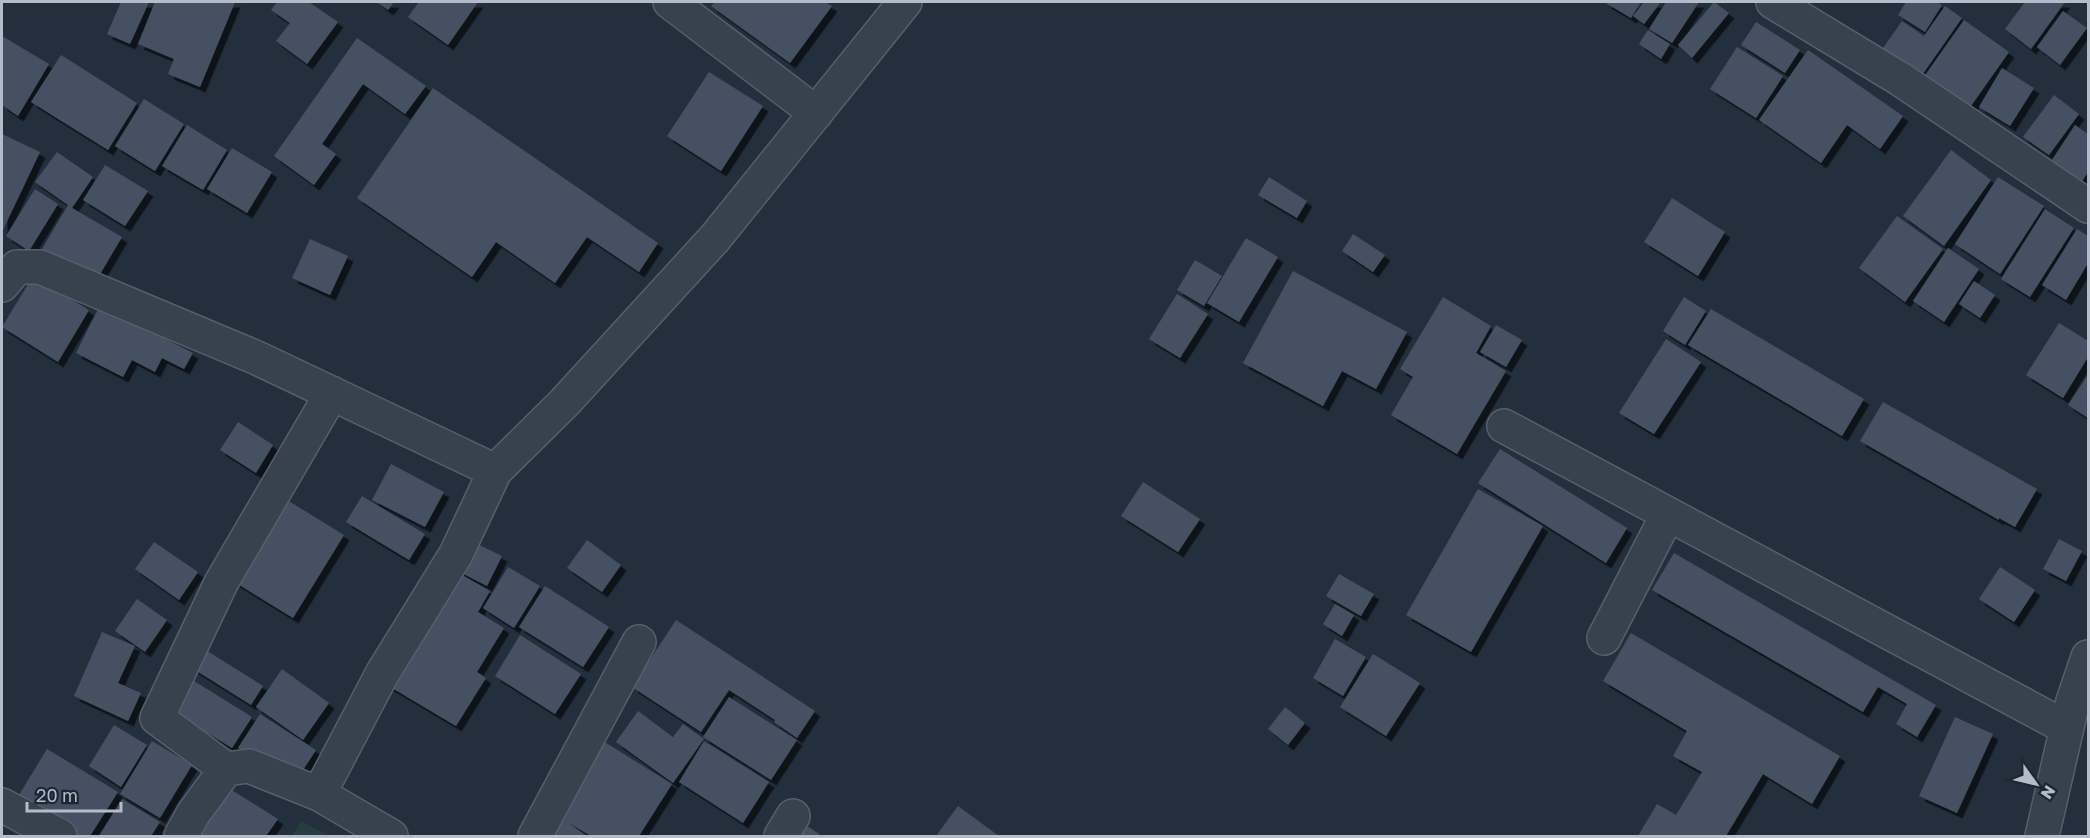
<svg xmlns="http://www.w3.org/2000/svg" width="2090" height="838" font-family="'Golos Text',sans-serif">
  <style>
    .green { fill: #263c3f }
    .building { fill: #455162; filter: url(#shadow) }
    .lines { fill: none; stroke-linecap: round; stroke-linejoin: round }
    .minor-casing { stroke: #565f6c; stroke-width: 36 }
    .minor { stroke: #38414e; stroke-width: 33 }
  </style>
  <defs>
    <filter id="shadow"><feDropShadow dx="5.5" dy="5.5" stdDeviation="0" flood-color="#0009"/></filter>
  </defs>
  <rect width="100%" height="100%" fill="#242f3e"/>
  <path class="green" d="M301 821 330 836H292Z"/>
  <path class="building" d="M121 2H149L130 44 107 34Z
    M155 2H235L200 87 168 74 174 59 138 44Z
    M277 2H309L338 22 307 64 276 41 290 23 271 10Z
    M377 2H394L388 10Z
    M419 2H478L448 45 408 17Z
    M715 2H825L832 6 790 63 711 6Z
    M1604 2H1641L1631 18Z
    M1644 2H1661L1644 24 1633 16Z
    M1666 2H1699L1672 43 1649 29Z
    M1714 2 1729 13 1692 58 1678 45Z
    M1906 2H1937L1942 5 1925 32 1898 15Z
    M2025 2H2065L2031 49 2005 29Z
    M1945 6 1962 18 1920 78 1881 51 1902 21 1924 36Z
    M2063 11 2087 28 2060 65 2037 47Z
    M1964 20 2009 52 1971 106 1964 101 1959 108 1921 81Z
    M1756 22 1800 50 1785 73 1741 45Z
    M1648 30 1670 44 1661 59 1639 44Z
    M2 36 49 64 18 116 2 105Z
    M357 38 426 86 405 114 363 84 322 144 336 154 314 185 274 156Z
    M1737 47 1783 76 1756 118 1710 89Z
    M1808 50 1903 116 1880 149 1847 125 1821 163 1759 120Z
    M61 55 137 103 108 150 31 102Z
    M2002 68 2034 88 2010 126 1979 107Z
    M709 72 763 106 721 171 667 136Z
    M433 88 658 243 639 272 587 237 555 283 496 242 472 277 357 198Z
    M2054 95 2079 114 2049 155 2023 137Z
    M144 99 184 124 155 171 115 146Z
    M187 125 227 150 203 190 162 166Z
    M2075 125 2088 134V172L2081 183 2050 163Z
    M2 134 40 152 2 232Z
    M232 148 272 172 247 213 207 189Z
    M1951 150 1991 180 1944 246 1903 216Z
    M57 152 93 177 72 208 122 237 96 281 42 249 68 205 35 182Z
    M105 165 148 191 125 226 83 200Z
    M1269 177 1307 201 1297 218 1258 195Z
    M1998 177 2044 206 2000 274 1955 244Z
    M35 189 58 204 29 251 6 236Z
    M1672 198 1725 232 1698 276 1644 242Z
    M2045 209 2074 228 2030 297 2001 279Z
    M1897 216 1943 249 1905 302 1859 268Z
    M2077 229 2088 236V263L2066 300 2042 285Z
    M1353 234 1385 255 1373 272 1342 251Z
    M1246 238 1278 257 1239 322 1207 303Z
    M310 239 348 256 330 295 292 278Z
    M1948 248 1979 269 1944 322 1913 301Z
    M1195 260 1222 276 1204 306 1177 290Z
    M1293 271 1407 332 1376 389 1342 371 1323 406 1243 363Z
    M33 276 89 310 58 362 2 327Z
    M1974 281 1995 295 1980 318 1959 304Z
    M1177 294 1208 314 1180 358 1149 339Z
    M1443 297 1491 326 1476 353 1506 371 1457 454 1391 415 1413 377 1400 369Z
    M1684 297 1706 311 1685 345 1663 331Z
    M100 305 193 353 184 369 162 358 155 372 132 360 123 377 76 353Z
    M1711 309 1864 399 1842 436 1688 345Z
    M2059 323 2088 341V357L2063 398 2026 375Z
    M1496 325 1522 340 1506 367 1480 352Z
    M1666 339 1701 362 1654 434 1619 413Z
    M2087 376 2088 378V418L2068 405Z
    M1883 402 2037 489 2015 527 1999 518V520L1860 441Z
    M238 422 273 445 256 473 220 450Z
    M1500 449 1627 528 1606 563 1478 483Z
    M391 464 444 492 425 527 372 500Z
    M1143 482 1200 519 1178 552 1121 516Z
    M1478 489 1543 526 1471 652 1406 615Z
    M362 496 425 534 409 560 346 522Z
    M284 498 344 535 293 618 233 581Z
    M2059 539 2082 551 2066 581 2043 569Z
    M469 540 502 556 487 586 454 569Z
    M587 540 621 565 602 592 567 568Z
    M154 542 198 572 179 600 135 569Z
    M1674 553 1936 705 1917 737 1896 724 1907 704 1878 687 1863 712 1652 590Z
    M508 567 540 586 514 628 483 608Z
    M2000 567 2035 590 2014 622 1979 599Z
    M455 571 490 591 478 612 504 628 477 672 486 678 456 726 387 685Z
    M1339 574 1374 594 1361 616 1326 596Z
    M545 586 609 627 583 667 519 627Z
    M137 599 167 620 145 652 115 631Z
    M1335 604 1354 615 1342 636 1323 624Z
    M676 620 815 711 797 738 774 722 775 720 729 690 701 732 632 687Z
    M102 632 135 646 118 683 141 693 128 721 74 696Z
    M1631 633 1840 756 1812 804 1763 774 1726 836H1638L1657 804 1676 815 1702 772 1673 756 1687 731 1603 681Z
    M520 635 581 674 555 714 495 676Z
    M1335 639 1366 657 1343 696 1313 678Z
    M204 649 263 686 251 705 192 668Z
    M1373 654 1420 683 1386 736 1340 707Z
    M282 669 329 703 303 740 256 707Z
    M194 681 252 717 232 748 175 713Z
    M729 697 797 740 771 780 703 737Z
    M1285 707 1305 723 1288 745 1268 729Z
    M638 711 673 737 683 724 704 739 673 783 616 742Z
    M260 714 316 750 294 784 238 748Z
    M1955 717 1993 734 1957 813 1919 796Z
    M114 725 147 745 121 787 89 766Z
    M152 741 192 765 160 818 120 794Z
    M603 741 672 784 639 836H591L567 822 587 836H551L564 819 557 815Z
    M704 741 769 782 743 823 679 782Z
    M47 749 118 792 90 836H76L16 800Z
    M227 787 278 819 266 836H195Z
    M122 799 160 822 151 836H99Z
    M958 806 999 836H936Z
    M801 822 822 836H791Z"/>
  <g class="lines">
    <g class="minor-casing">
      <path id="minor" d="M670 2 816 113
        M1773 2 1900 79 2088 206
        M2 285 17 267H40L257 358 495 471
        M1504 426 2067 728
        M1604 638 1668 514
        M226 769 157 718 221 583 332 393
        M2 805 60 836
        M181 836 193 814 226 769 249 766 319 794
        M391 836 319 794 382 674 456 554 495 471 564 403 715 238 905 2
        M535 836 639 642
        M781 836 793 816
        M2042 836 2073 701 2088 657"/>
    </g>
    <use href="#minor" class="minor"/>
  </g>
  <rect width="2090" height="838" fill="none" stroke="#b4bcc9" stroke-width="6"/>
  <g transform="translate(2036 784) rotate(124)" stroke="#1d2633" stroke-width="4.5" paint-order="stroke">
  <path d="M0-4.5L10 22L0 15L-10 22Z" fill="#b4bcc9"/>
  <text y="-9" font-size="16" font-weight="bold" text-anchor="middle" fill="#b4bcc9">N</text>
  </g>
  <path d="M27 802v9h94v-9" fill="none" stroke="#b4bcc9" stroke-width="3"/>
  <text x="36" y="802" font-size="18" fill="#b4bcc9" stroke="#1d2633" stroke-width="4.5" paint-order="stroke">20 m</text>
</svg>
